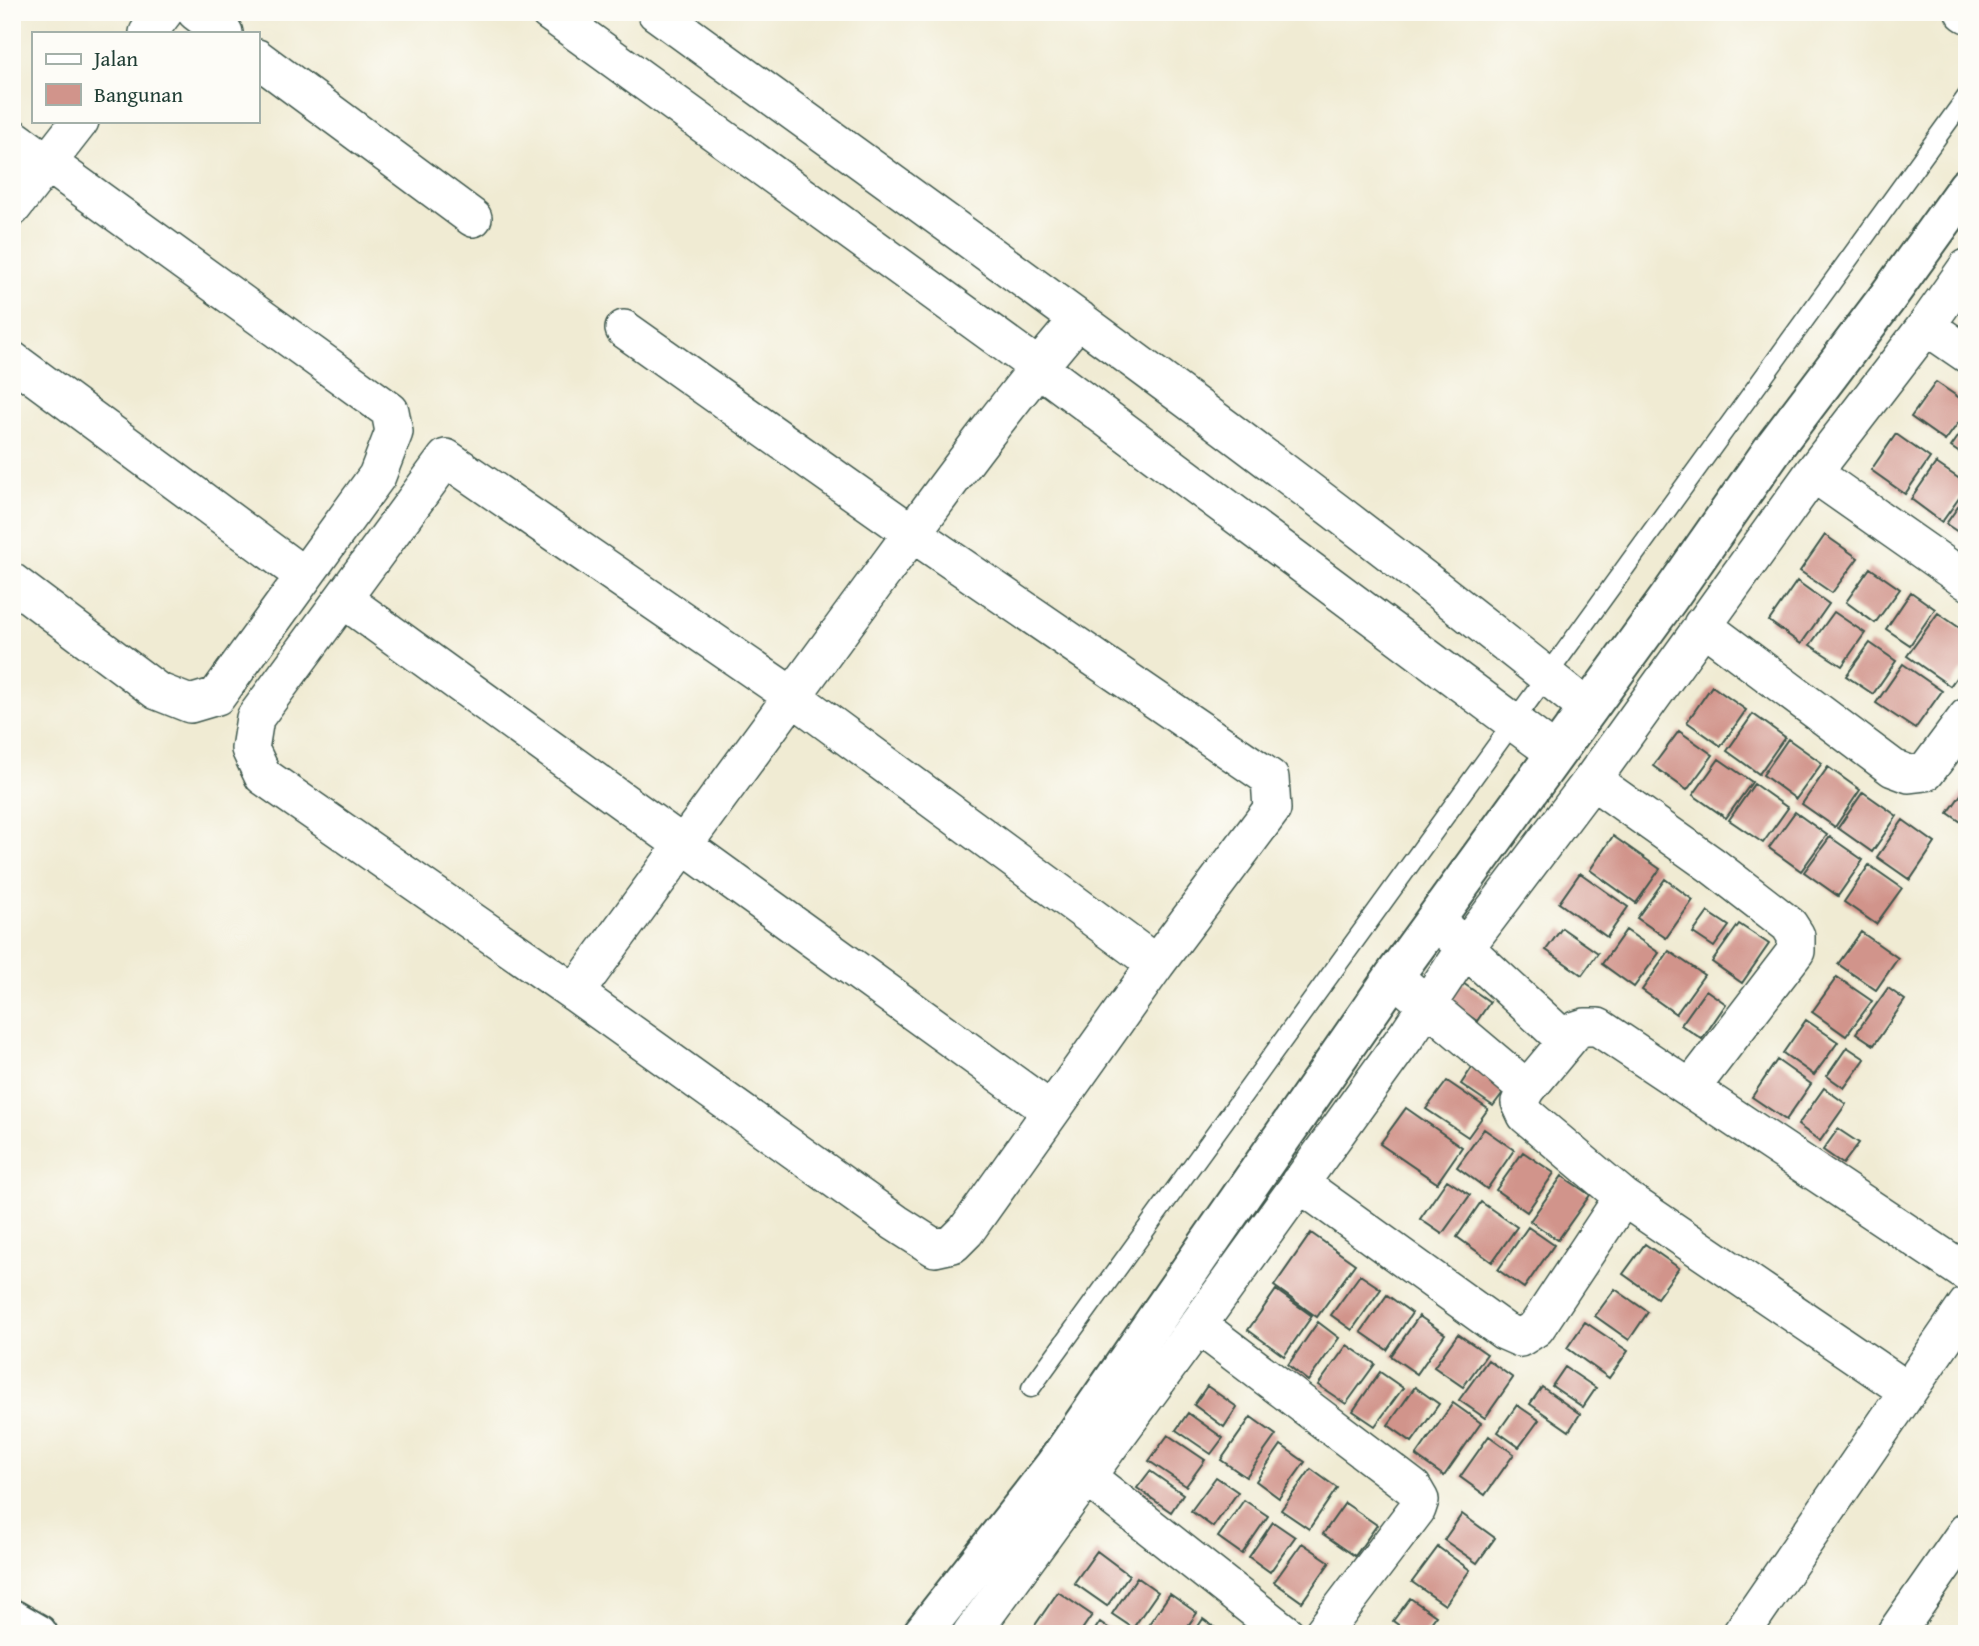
<svg xmlns="http://www.w3.org/2000/svg" width="1979" height="1646" font-family="'Gentium Book Plus',serif">
  <style>
    .building { fill: #d1948b }
    .lines { fill: none; stroke-linecap: round; stroke-linejoin: round }
    .service-casing { stroke: #3e574c; stroke-width: 21 }
    .minor-casing { stroke: #3e574c; stroke-width: 40 }
    .tertiary-casing { stroke: #3e574c; stroke-width: 42 }
    .service { stroke: #fff; stroke-width: 18 }
    .minor { stroke: #fff; stroke-width: 37 }
    .tertiary { stroke: #fff; stroke-width: 38 }
  </style>
  <rect width="100%" height="100%" fill="#fdfcf7"/>
  <filter id="ink" filterUnits="userSpaceOnUse"><feTurbulence type="fractalNoise" baseFrequency=".0143" numOctaves="2"/><feDisplacementMap in="SourceGraphic" scale="14" xChannelSelector="R" yChannelSelector="G"/><feConvolveMatrix kernelMatrix="1 2 1 2 8 2 1 2 1" color-interpolation-filters="sRGB"/></filter>
  <filter id="wash" filterUnits="userSpaceOnUse"><feTurbulence type="fractalNoise" baseFrequency=".00686" numOctaves="4" result="noise"/><feDisplacementMap in="SourceGraphic" scale="28" xChannelSelector="R" yChannelSelector="G"/><feGaussianBlur stdDeviation="1.57" result="paint"/><feColorMatrix in="noise" values="0 0 0 0 0 0 0 0 0 0 0 0 0 0 0 0 0 1.4 0 .05"/><feComposite in="paint" operator="in"/></filter>
  <g filter="url(#wash)">
    <rect width="100%" height="100%" fill="#f0ebd3"/>
    <g id="blocks">
      <path class="building" d="M1936 382 1967 403V411L1945 441 1911 417Z
        M1967 424V458L1951 447Z
        M1896 434 1930 458 1905 494 1871 470Z
        M1936 463 1967 484V487L1942 522 1911 499Z
        M1967 494V538L1946 524Z
        M1825 535 1858 558 1832 593 1800 571Z
        M1870 568 1900 589 1875 623 1846 602Z
        M1797 581 1829 604 1801 644 1769 621Z
        M1911 592 1935 609 1910 645 1886 629Z
        M1834 612 1865 633 1842 666 1810 645Z
        M1938 613 1967 633V663L1950 686 1907 656Z
        M1870 643 1896 661 1873 694 1846 676Z
        M1903 664 1942 691 1915 729 1876 703Z
        M1712 686 1746 710 1721 746 1687 722Z
        M1753 714 1785 737 1759 774 1727 751Z
        M1679 731 1713 755 1687 790 1653 766Z
        M1788 739 1822 763 1796 799 1763 775Z
        M1719 759 1752 782 1726 818 1693 795Z
        M1828 767 1860 790 1835 827 1802 804Z
        M1754 784 1788 808 1763 843 1729 820Z
        M1967 786V826L1948 813Z
        M1863 792 1897 816 1872 852 1838 828Z
        M1795 812 1827 835 1801 871 1769 848Z
        M1903 820 1935 843 1910 880 1877 857Z
        M1613 836 1660 869 1636 903 1590 870Z
        M1830 837 1863 860 1838 896 1804 872Z
        M1869 865 1902 888 1876 924 1844 902Z
        M1580 873 1628 907 1607 937 1559 903Z
        M1665 879 1693 900 1666 938 1637 918Z
        M1708 912 1729 926 1714 947 1693 933Z
        M1739 924 1769 944 1742 983 1712 962Z
        M1562 928 1598 953 1582 975 1546 950Z
        M1626 930 1659 953 1634 987 1602 964Z
        M1861 932 1898 958 1876 990 1838 964Z
        M1669 951 1704 975 1676 1014 1642 990Z
        M1837 977 1872 1001 1846 1036 1812 1012Z
        M1460 981 1490 1002 1477 1021 1447 1000Z
        M1888 988 1905 1000 1874 1045 1856 1033Z
        M1706 990 1726 1004 1702 1039 1681 1025Z
        M1806 1020 1838 1042 1814 1075 1783 1053Z
        M1847 1047 1865 1059 1844 1088 1827 1076Z
        M1477 1060 1510 1083 1493 1106 1461 1084Z
        M1777 1060 1811 1084 1786 1120 1752 1097Z
        M1447 1081 1488 1109 1468 1137 1426 1109Z
        M1824 1088 1846 1104 1820 1141 1798 1125Z
        M1406 1108 1462 1147 1437 1183 1380 1144Z
        M1484 1129 1514 1150 1487 1189 1457 1167Z
        M1838 1129 1859 1143 1843 1164 1823 1150Z
        M1523 1152 1554 1173 1527 1212 1496 1190Z
        M1562 1176 1590 1195 1558 1240 1530 1221Z
        M1447 1180 1470 1195 1442 1234 1420 1219Z
        M1481 1202 1517 1227 1492 1262 1457 1237Z
        M1528 1227 1554 1245 1524 1288 1498 1270Z
        M1311 1233 1355 1264 1317 1317 1274 1286Z
        M1645 1244 1679 1268 1657 1298 1623 1274Z
        M1360 1275 1381 1289 1352 1330 1331 1315Z
        M1615 1289 1648 1312 1629 1340 1595 1316Z
        M1276 1290 1312 1316 1284 1356 1248 1330Z
        M1387 1295 1412 1313 1387 1350 1361 1332Z
        M1419 1316 1445 1334 1417 1374 1391 1356Z
        M1318 1322 1339 1338 1308 1381 1288 1365Z
        M1585 1322 1628 1351 1609 1378 1567 1348Z
        M1458 1334 1487 1354 1463 1387 1434 1367Z
        M1347 1345 1375 1364 1346 1404 1318 1385Z
        M1488 1360 1513 1378 1485 1418 1459 1400Z
        M1565 1367 1596 1388 1583 1407 1552 1386Z
        M1380 1372 1403 1388 1375 1426 1353 1411Z
        M1207 1386 1237 1407 1224 1427 1194 1405Z
        M1415 1387 1439 1404 1412 1442 1388 1425Z
        M1542 1387 1580 1414 1569 1431 1530 1404Z
        M1453 1403 1481 1423 1444 1476 1416 1456Z
        M1517 1405 1539 1420 1519 1447 1498 1432Z
        M1188 1413 1223 1438 1211 1454 1176 1430Z
        M1251 1417 1276 1435 1246 1477 1221 1460Z
        M1168 1435 1205 1460 1186 1486 1149 1461Z
        M1489 1436 1514 1454 1485 1495 1460 1477Z
        M1281 1445 1305 1462 1279 1498 1256 1481Z
        M1311 1469 1337 1488 1309 1529 1281 1510Z
        M1150 1471 1183 1494 1171 1512 1137 1488Z
        M1216 1477 1238 1492 1213 1527 1191 1511Z
        M1244 1500 1268 1516 1242 1554 1218 1537Z
        M1345 1503 1377 1525 1355 1556 1323 1534Z
        M1462 1514 1495 1538 1477 1563 1444 1540Z
        M1273 1522 1295 1537 1270 1572 1249 1557Z
        M1302 1543 1330 1562 1302 1602 1274 1582Z
        M1438 1547 1470 1570 1445 1605 1412 1582Z
        M1097 1551 1129 1575 1107 1606 1074 1583Z
        M1137 1577 1158 1592 1133 1628 1112 1614Z
        M1058 1592 1092 1615 1079 1634H1035L1031 1631Z
        M1170 1594 1197 1613 1182 1634H1142Z
        M1410 1598 1436 1616 1423 1634H1411L1393 1621Z
        M1203 1619 1224 1634H1193Z
        M1100 1622 1117 1634H1092Z"/>
    </g>
  </g>
  <g filter="url(#ink)">
    <use href="#blocks" fill-opacity="0" stroke="#3e574c" stroke-width="2"/>
    <g class="lines">
      <g class="service-casing">
        <path id="service" d="M1031 1388 1967 96"/>
      </g>
      <g class="minor-casing">
        <path id="minor" d="M196 12 224 33
          M549 12 1038 367 1555 753
          M656 12C970 240 1286 465 1588 709
          M1964 12 1967 14
          M148 33 164 12
          M257 58 473 218
          M12 137 390 411 394 432 377 476 217 696 190 704 157 691 12 582
          M12 208 80 121
          M1926 326 1967 354
          M624 329 912 533 1270 778 1272 809 1156 964 792 696 446 458 255 718 250 749 263 776 575 993C668 866 761 739 854 612 927 513 999 412 1079 319
          M12 360 304 576
          M1813 473 1967 581
          M343 599 1051 1111
          M1702 625 1893 768 1909 774 1926 772 1967 717
          M1592 780 1713 866 1789 925 1796 936V951L1691 1088
          M1448 932 1566 1041
          M1407 988 1527 1089
          M575 993 896 1223 935 1248 953 1244 966 1231 1156 964
          M1299 1183 1504 1331 1520 1338 1536 1328 1623 1197
          M1198 1325 1413 1488 1420 1500 1417 1509 1322 1634
          M1908 1391 1623 1197 1526 1115 1520 1102 1527 1089 1576 1030 1585 1027H1598L1967 1273
          M1087 1477 1286 1634
          M971 1634 1198 1325 1409 1032 1465 948 1592 780 1813 473 1926 326 1967 268
          M1741 1634 1967 1305
          M1895 1634 1967 1531"/>
      </g>
      <g class="tertiary-casing">
        <path id="tertiary" d="M12 1619 38 1634
          M922 1634 1054 1466 1394 976 1668 599 1775 446 1887 298 1967 187"/>
      </g>
      <use href="#service" class="service"/>
      <use href="#minor" class="minor"/>
      <use href="#tertiary" class="tertiary"/>
    </g>
  </g>
  <rect width="1979" height="1646" fill="none" stroke="#fdfcf7" stroke-width="42"/>
  <rect x="32" y="32" width="228" height="91" fill="#fdfcf7" stroke="#a4b0a9" stroke-width="2"/>
  <rect x="46" y="54" width="35" height="10" fill="#ffffff" stroke="#a4b0a9" stroke-width="2"/>
  <text x="94" y="66" font-size="21" fill="#1f3d34">Jalan</text>
  <rect x="46" y="84" width="35" height="21" fill="#d1948b" stroke="#a4b0a9" stroke-width="2"/>
  <text x="94" y="102" font-size="21" fill="#1f3d34">Bangunan</text>
</svg>
